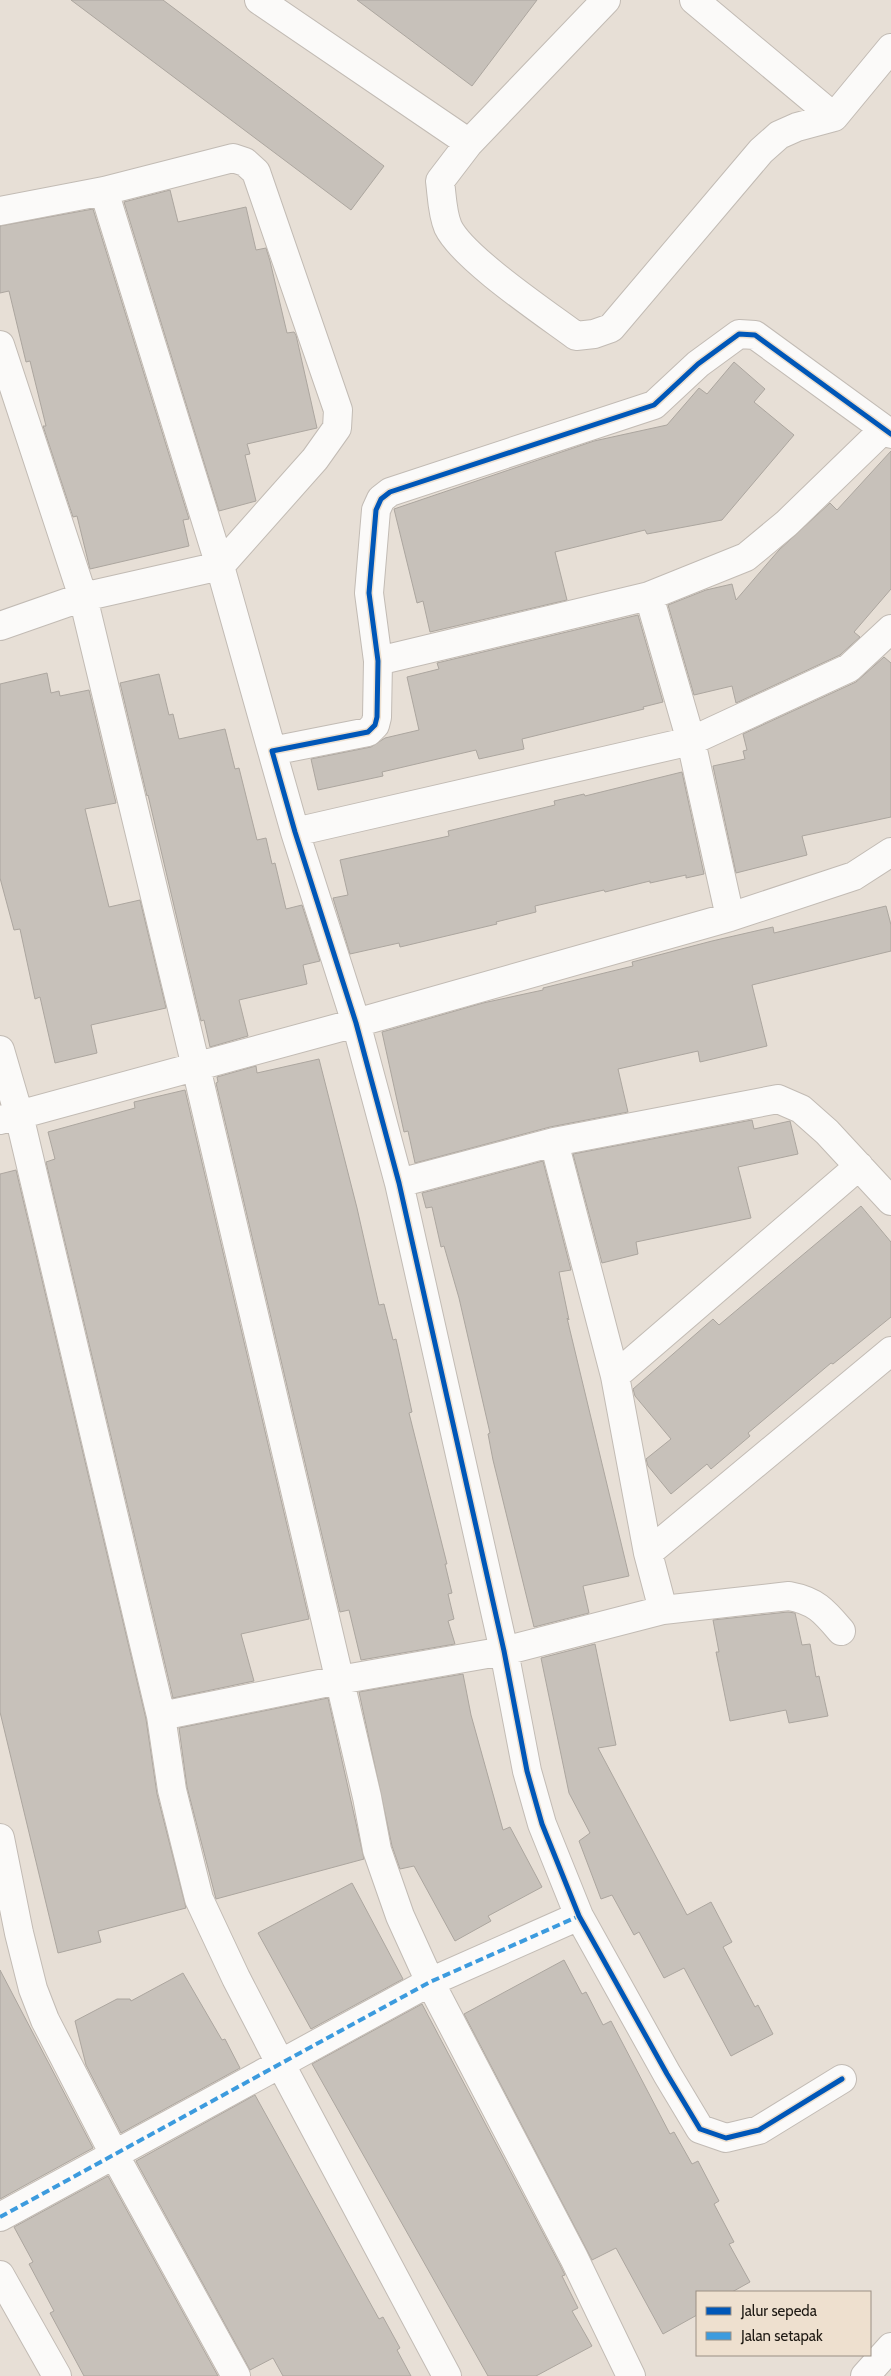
<svg xmlns="http://www.w3.org/2000/svg" width="891" height="2376" font-family="Cabin,sans-serif">
  <style>
    .building { fill: #c7c1ba; stroke: #aca69f }
    .lines { fill: none; stroke-linecap: round; stroke-linejoin: round }
    .street-casing { stroke: #c2bbb4; stroke-width: 30 }
    .secondary-casing { stroke: #c2bbb4; stroke-width: 30 }
    .street { stroke: #fbfaf9; stroke-width: 28 }
    .secondary { stroke: #fbfaf9; stroke-width: 28 }
    .quiet { stroke: #3c9bde; stroke-width: 4; stroke-dasharray: 8 4; stroke-linecap: butt }
    .cycleway-casing { stroke: #eee0cf; stroke-width: 8 }
    .cycleway { stroke: #0057b8; stroke-width: 5 }
  </style>
  <rect width="100%" height="100%" fill="#e7dfd6"/>
  <path class="building" d="M71 0H163L384 166 351 210Z
    M357 0H537L472 86Z
    M170 190 178 222 246 207 256 250 266 248 270 261 287 333 294 332 296 335 317 428 247 444 250 454 245 455 256 501 219 511 124 202Z
    M93 209 189 519 183 520 189 546 90 569 77 516 73 517 43 426H46L30 361 26 362 9 291 0 293V226Z
    M734 362 765 389 754 402 794 435 722 520 647 534 645 530 555 552 567 600 430 632 423 601 417 603 394 509 594 441 667 425 699 388 707 394Z
    M891 451V589L854 632 860 637 840 655 736 703 732 686 694 695 668 605 706 590 732 584 736 600 779 550 830 503 837 510Z
    M638 615 663 702 643 707 644 709 522 739 524 749 479 759 476 750 382 772 383 776 318 790 311 759 371 747 385 738 419 730 407 677 439 669 437 663Z
    M884 657 891 663V817L802 836 807 855 736 873 713 766 745 759 743 751 747 750 743 734 856 682Z
    M47 673 51 693 59 691 60 696 89 690 116 803 85 809 94 846 109 907 140 900 166 1008 91 1025 97 1053 55 1063 40 997 35 999 20 929 14 930 0 878V684Z
    M159 674 169 715 173 714 179 739 225 729 235 769 239 768 257 840 266 838 272 864 275 863 286 909 302 905 320 961 303 965 307 984 239 1000 248 1036 210 1047 204 1020 201 1021 148 795 147 796 120 683Z
    M682 772 704 874 686 878V875L650 883V881L605 892 604 890 535 906 536 912 496 922 497 924 400 947 399 943 350 954 333 898 348 895 340 860 449 836 448 831 555 805 554 801 584 794 585 796Z
    M886 906 891 925V951L752 985 767 1046 700 1062 698 1051 618 1069 628 1112 550 1127 415 1163 408 1131 404 1132 382 1032 483 1003 543 990V988L633 966 632 962 712 941 773 927 774 933Z
    M319 1059 357 1208 379 1305 384 1304 393 1340 396 1339 412 1412 409 1413 447 1564H445L452 1593 448 1594 454 1619 448 1621 455 1644 361 1660 349 1610 340 1612 216 1083 218 1082 217 1077 256 1066 257 1073Z
    M185 1090 309 1619 241 1634 254 1681 173 1698 46 1162 55 1159 48 1132 135 1108 134 1102Z
    M752 1120 754 1129 790 1121 798 1154 738 1167 751 1218 636 1242 638 1254 602 1263 573 1154Z
    M543 1161 571 1270 559 1272 569 1320 567 1318 629 1576 583 1586 589 1613 534 1627 493 1460 488 1434 490 1433 459 1298 444 1246 441 1247 432 1207 426 1208 422 1193Z
    M16 1170 146 1719 157 1794 186 1908 98 1931 101 1942 58 1953 0 1712V1174Z
    M861 1206 891 1242V1317L833 1364 831 1363 748 1433 750 1436 711 1469 707 1464 671 1494 648 1466 646 1459 671 1439 635 1396 633 1389 713 1319 719 1325Z
    M788 1612 795 1613 802 1645 810 1644 816 1677 819 1676 828 1716 789 1723 786 1710 730 1721 716 1652H719L713 1620Z
    M595 1644 616 1745 598 1748 687 1915 711 1902 732 1942 723 1947 755 2007 758 2005 773 2034 731 2056 684 1968 664 1978 639 1932 634 1935 612 1895 601 1899 579 1841 590 1833 569 1793 541 1658Z
    M463 1674 471 1715 503 1830 510 1827 542 1887 488 1916 491 1921 455 1941 414 1866 400 1869 392 1846 359 1692Z
    M328 1698 364 1859 216 1899 187 1787 179 1728Z
    M352 1883 403 1979 311 2029 258 1933Z
    M564 1960 582 1994 586 1992 603 2025 611 2021 670 2134 674 2132 692 2164 698 2161 719 2201 714 2204 734 2242 729 2244 750 2282 732 2292H697V2315L663 2334 616 2248 592 2260 464 2014Z
    M0 1970 93 2148 0 2199Z
    M183 1973 222 2040 225 2039 240 2068 121 2133 86 2065 75 2021 117 1999H130L131 2001Z
    M422 2004 560 2265 565 2275 562 2276 578 2308 572 2311 592 2346 536 2376H488L312 2064Z
    M255 2095 379 2319 383 2317 400 2348 397 2350 411 2376H283L273 2358 250 2370 136 2161Z
    M108 2176 218 2376H84L50 2313 54 2311 29 2264 33 2262 14 2227Z"/>
  <g class="lines">
    <g class="street-casing">
      <path id="street" d="M259 0 469 143
        M606 0 469 143 440 181C442 196 442 213 448 227 463 258 545 313 576 336L594 334 611 328 761 151 779 135 797 127 834 117 891 48
        M694 0 834 117
        M104 191 220 566 272 751
        M0 211 104 191 233 158 245 162 256 172 338 410 337 428 315 459 220 566 83 597 0 626
        M0 345 83 597 196 1067 367 1797 377 1850 400 1916 430 1982 574 2258 631 2376
        M649 596 691 741 730 917
        M378 661 649 596 746 557 787 523 884 429
        M295 832 691 741 849 668 891 629
        M0 1050 19 1115 161 1716 172 1790 199 1899 236 1978 280 2063 447 2376
        M0 1120 356 1023 730 917 854 876 891 852
        M399 1183 554 1142
        M615 1376 859 1166
        M648 1553 615 1376 554 1142 778 1099 801 1109 827 1132 891 1201
        M663 1610 789 1596C816 1601 824 1611 841 1631
        M161 1716 339 1680 504 1651 663 1610 648 1553 891 1351
        M0 1838 19 1933 33 1989 45 2020 114 2154 236 2376
        M842 2079 759 2130 726 2138 700 2129 667 2074 579 1916 542 1824 527 1771 504 1651 399 1183 356 1023 295 832 272 751 368 732 375 725 377 717 378 661 369 593 376 510 381 499 390 492 654 405 698 364 739 334 755 335 891 434
        M0 2217 430 1982 579 1916
        M0 2275 57 2376"/>
    </g>
    <g class="secondary-casing">
      <path id="secondary" d="M865 2376 891 2347"/>
    </g>
    <use href="#street" class="street"/>
    <use href="#secondary" class="secondary"/>
    <path class="quiet" d="M0 2217 430 1982 579 1916"/>
    <g class="cycleway-casing">
      <path id="cycleway" d="M842 2079 759 2130 726 2138 700 2129 667 2074 579 1916 542 1824 527 1771 504 1651 399 1183 356 1023 295 832 272 751 368 732 375 725 377 717 378 661 369 593 376 510 381 499 390 492 654 405 698 364 739 334 755 335 891 434"/>
    </g>
    <use href="#cycleway" class="cycleway"/>
  </g>
  <rect x="696" y="2291" width="175" height="65" fill="#eee0cf" stroke="#9b9084"/>
  <rect x="706" y="2307" width="25" height="8" fill="#0057b8" stroke="#9b9084"/>
  <text x="741" y="2316" font-size="15" fill="#1e1913">Jalur sepeda</text>
  <rect x="706" y="2332" width="25" height="8" fill="#3c9bde" stroke="#9b9084"/>
  <text x="741" y="2341" font-size="15" fill="#1e1913">Jalan setapak</text>
</svg>
